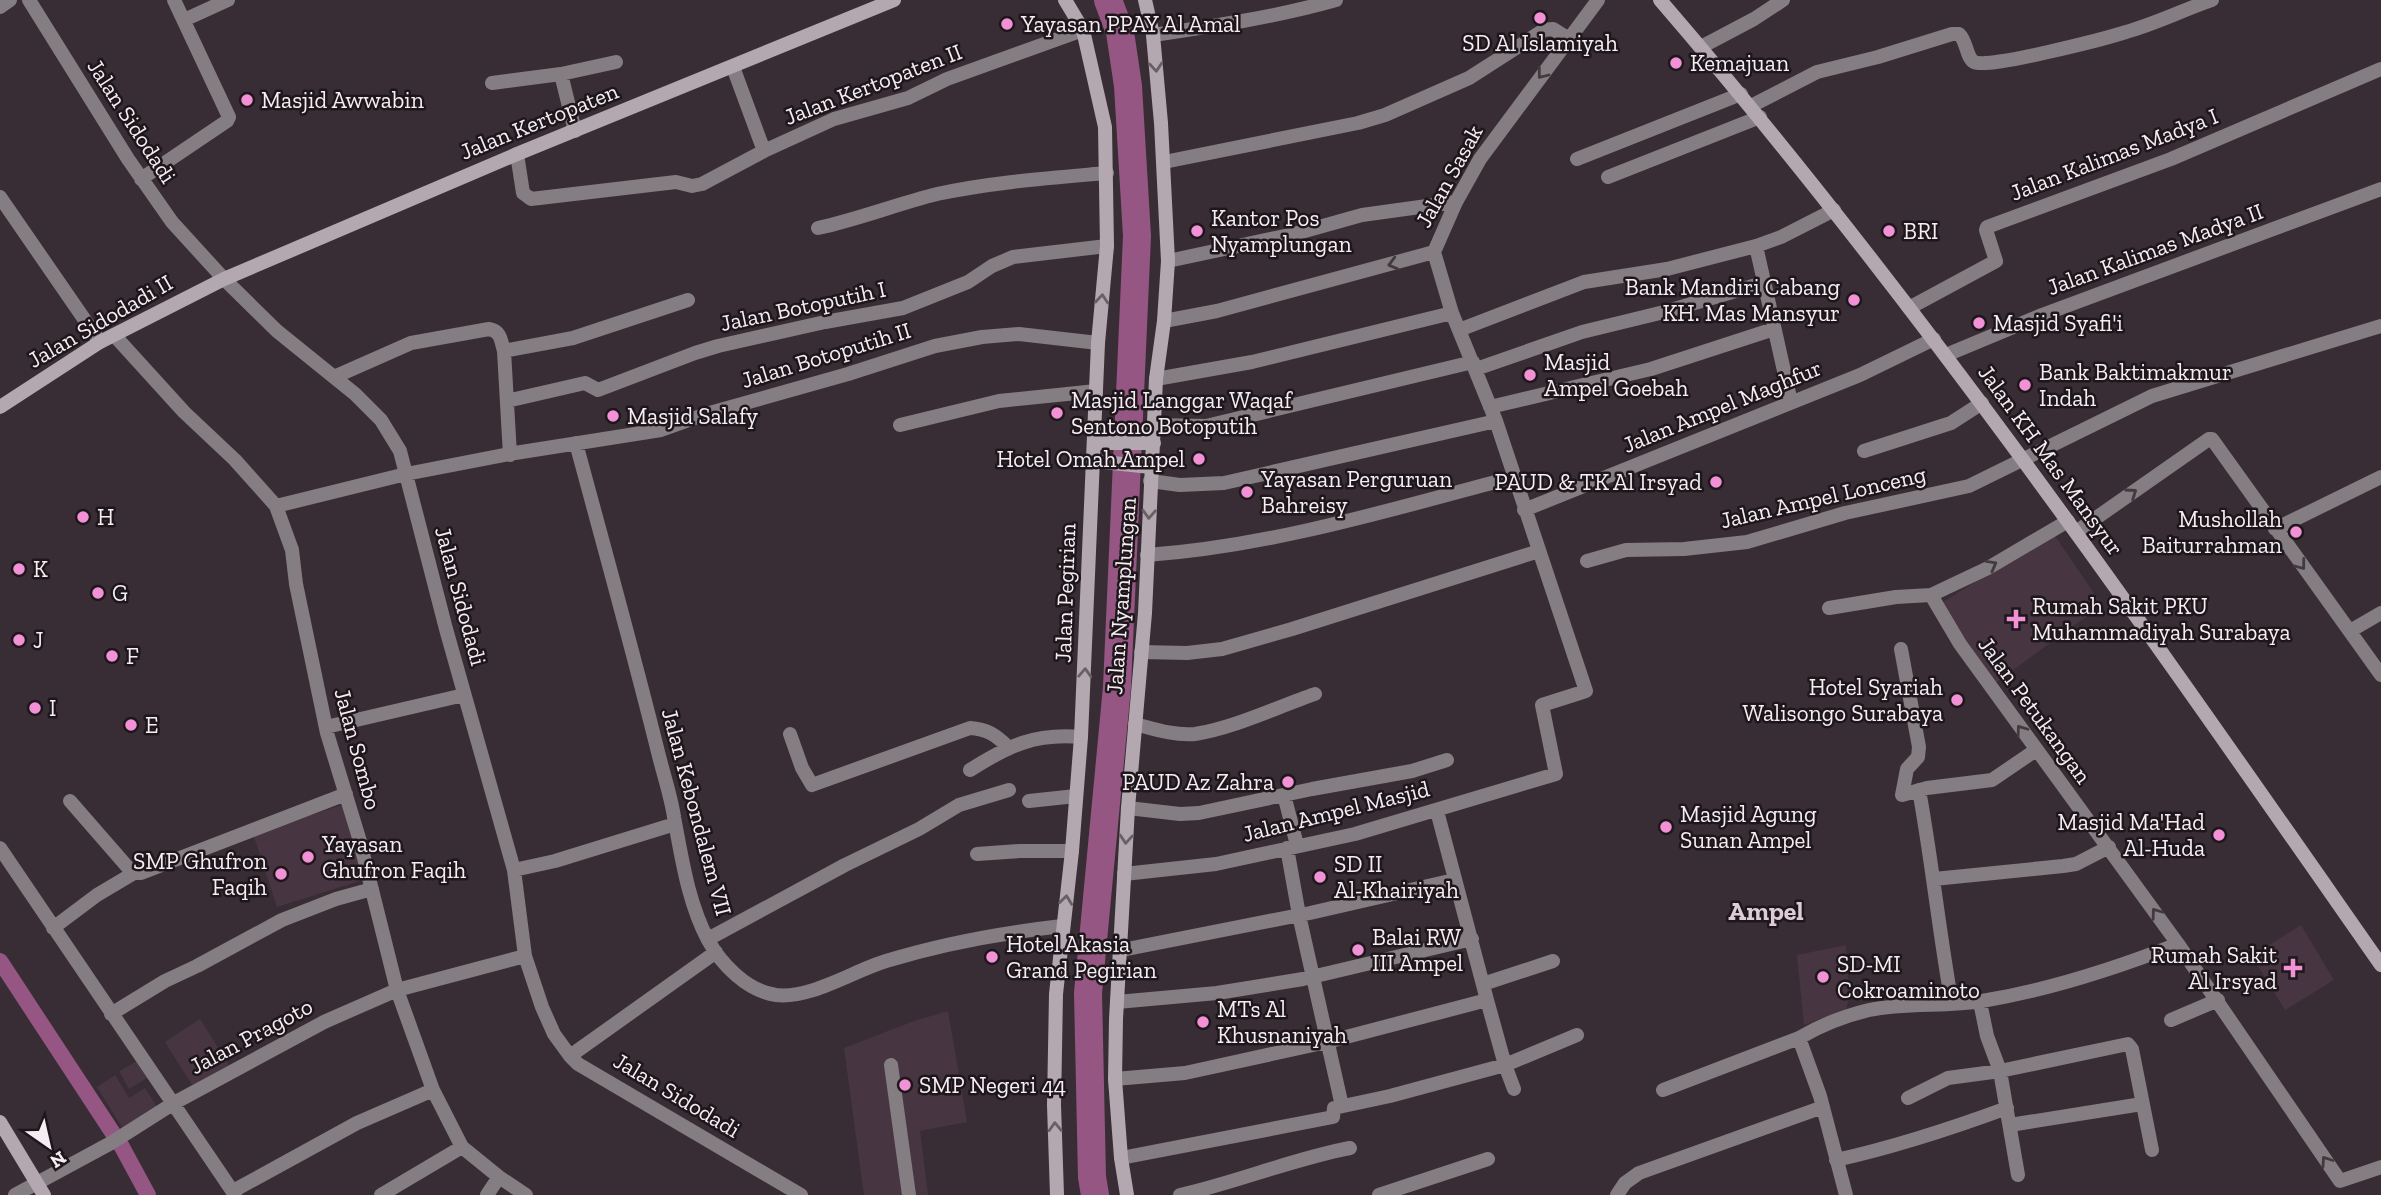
<svg xmlns="http://www.w3.org/2000/svg" width="2381" height="1195" font-family="'Zilla Slab',serif">
  <style>
    .built { fill: #473541 }
    .lines { fill: none; stroke-linecap: round; stroke-linejoin: round }
    .canal { stroke: #965683; stroke-width: 16 }
    .river { stroke: #965683; stroke-width: 28 }
    .street { stroke: #847d81; stroke-width: 14 }
    .secondary { stroke: #b3a8af; stroke-width: 14 }
    .oneway { stroke: #686065 }
    .oneway2 { stroke: #413b3f }
    .poi-dot { fill: #f391d6; stroke: #1d171b; stroke-width: 2.5 }
    .labels { text-anchor: middle; dominant-baseline: central; stroke-width: 5; stroke-linejoin: round; paint-order: stroke }
    .poi-label { font-size: 23px; fill: #f6edf3; stroke: #1d171b; text-anchor: start }
    .street-label { font-size: 23px; fill: #f6edf3; stroke: #1d171b }
    .quarter-label { font-size: 26px; font-weight: bold; fill: #ddccd7; stroke: #1d171b }
  </style>
  <rect width="100%" height="100%" fill="#392d35"/>
  <path class="built" d="M2053 533 2102 605 1994 684 1940 604Z
    M342 805 363 880 277 907 253 834Z
    M2301 925 2334 980 2285 1010 2252 956Z
    M1846 945 1849 999 1846 1009 1804 1025 1797 955Z
    M948 1011 967 1122 920 1131 928 1195H864L844 1048 914 1021Z
    M200 1019 229 1065 194 1088 165 1042Z
    M137 1061 147 1078 129 1089 119 1071Z
    M115 1075 129 1098 145 1088 157 1107 123 1129 97 1087Z"/>
  <g class="lines">
    <path class="canal" d="M0 961 122 1147 148 1195"/>
    <path class="river" d="M1095 1195 1092 1177 1088 993 1117 687 1137 236 1128 86 1120 32 1108 0"/>
    <path class="street" d="M29 0 128 159 172 222 224 279 277 331 355 394 381 420 400 451 446 629 514 870 525 956 542 1007 554 1034 570 1056 578 1064 801 1195
      M0 7 10 0
      M184 20 228 0
      M1153 35C1215 26 1276 17 1336 0
      M1701 47 1754 19 1783 0
      M733 67 764 151 834 119 908 98 947 79 1083 30
      M561 74 575 131
      M492 83 561 74 616 62
      M1751 106 1817 72 1878 57 1952 34H1959C1967 41 1966 57 1974 62 1985 70 2107 38 2126 32 2155 24 2183 10 2212 0
      M517 154 523 193 531 199 676 182 692 186 702 184 764 151
      M1577 159 1741 94
      M1164 162 1358 123 1385 115 1469 78 1544 30 1553 29 1569 39
      M1608 177 1760 117
      M141 179 227 121 229 117 174 0
      M0 197 100 342
      M818 228C859 219 897 204 937 194 993 182 1050 178 1107 173
      M1756 246 1791 402
      M1168 261 1294 234 1362 215 1456 202
      M1909 308 1996 261 1986 230 1987 227 2171 159 2381 69
      M1164 321 1217 311 1434 252 1456 202 1480 159 1598 0
      M1459 330 1584 282 1667 269 1756 246 1781 237 1834 210
      M114 335 184 412 235 460 276 506 292 550 296 584 327 733 359 838 397 990 433 1090 462 1147 499 1177 526 1195
      M504 351 573 338 688 300
      M1946 355 2042 315 2381 189
      M1476 369 1582 332 1664 312 1763 283
      M334 377 411 343 489 329C501 331 501 341 504 351L510 455
      M1156 379 1252 362 1452 313
      M507 401 585 383 598 390 695 353 718 346 825 322 903 308 968 282 992 266 1013 257 1107 246
      M1490 407 1651 369 1774 329
      M900 425 999 401 1096 391
      M1154 425 1206 426 1473 362
      M576 443C604 547 633 651 659 756 664 776 671 797 674 817 682 859 688 902 708 940 721 964 747 991 776 995 811 999 853 971 886 961 945 943 1001 933 1062 926
      M1864 451 1951 423 1982 403
      M1150 481 1180 485 1224 483 1496 421
      M276 506 406 474 515 453 661 430 706 414 848 374 935 346 982 337 1019 334 1098 343
      M1524 510 1860 375 1934 339
      M2275 529 2381 477
      M2076 532 2209 439H2212L2381 675
      M1147 555C1272 546 1393 509 1514 477
      M1587 561 1626 550 1684 549 1747 542 1845 513 1969 486 2152 396 2381 326
      M1931 595 1960 644 2178 944 2340 1181 2381 1167
      M1829 608 1896 597 1931 595 1988 568 2068 521
      M2350 631 2381 613
      M1901 649 1919 747 1918 757 1907 769 1902 795 1927 788 1992 780 2036 750
      M1141 652 1187 653 1222 649 1292 629 1539 551
      M1135 724C1154 729 1175 736 1195 734 1234 728 1277 707 1315 694
      M326 727 464 695
      M790 734 802 768 812 785 970 728C987 729 996 735 1008 747
      M970 770C1008 746 1034 733 1081 737
      M1919 790C1932 861 1939 932 1952 1004
      M1284 795 1297 845
      M70 801 131 871 134 873H141L346 794
      M1029 801 1076 796
      M1128 808 1180 814 1199 813 1312 789 1412 771 1447 760
      M1437 811 1487 1000 1505 1065 1514 1089
      M0 848 235 1195
      M1287 848 1299 915 1342 1106
      M977 854 1020 851H1072
      M514 870 555 861 675 824
      M1124 874 1216 864 1355 834 1556 774 1542 705 1586 691 1496 421 1452 313 1434 252
      M1934 879 2063 866 2076 864 2109 847
      M53 928 97 895 134 873
      M708 939 845 865 919 829 959 805 1009 790
      M1122 950 1310 913 1454 880
      M1483 984 1553 961
      M1117 1002 1217 993 1303 979 1472 939
      M1980 1002 1987 1036 2000 1071 2018 1175
      M111 1014 165 981 197 966 282 920 336 899 372 889
      M2171 1020 2218 1000
      M570 1056 716 952
      M891 1065 909 1195
      M1115 1079 1185 1073 1327 1042 1487 1000
      M1663 1090 1799 1038
      M1908 1098 1948 1078 2000 1071 2128 1044 2132 1049 2152 1150
      M2010 1125 2142 1104
      M1121 1158 1333 1117 1334 1108 1390 1096 1505 1065 1577 1035
      M1836 1160C1895 1147 1950 1129 2007 1108
      M233 1191 357 1123 433 1090
      M15 1195 111 1143 174 1103 324 1022 397 990 525 956
      M381 1195 462 1147
      M487 1195 499 1177
      M1180 1195C1238 1182 1292 1159 1350 1148
      M1379 1195 1488 1159
      M1617 1195 1625 1183 1639 1173 1823 1107
      M1846 1195 1820 1096 1799 1038C1821 1025 1844 1016 1869 1010 1905 1002 1945 1007 1982 1001 2049 990 2114 969 2178 944"/>
    <path class="secondary" d="M1660 0C1923 305 2151 636 2381 965
      M0 407 100 342 224 279 517 154 894 0
      M1094 443H1154
      M1093 461 1151 467
      M0 1122 44 1195
      M1057 1195 1054 1105 1056 994 1072 851 1081 737 1098 343 1107 246 1105 127 1083 30 1065 0
      M1127 1195 1121 1158 1115 1079 1116 1019 1128 808 1145 613 1156 379 1164 321 1168 261 1161 123 1153 35 1145 0"/>
  </g>
  <defs><path id="oneway-chevron" d="M-2-3.5L2.5 0L-2 3.5" fill="none" stroke-width="1.6" stroke-linecap="round" stroke-linejoin="round" transform="scale(1.75)"/></defs>
  <g class="oneway">
    <use href="#oneway-chevron" transform="translate(1156 67) rotate(85)"/>
    <use href="#oneway-chevron" transform="translate(1102 299) rotate(-85)"/>
    <use href="#oneway-chevron" transform="translate(1149 514) rotate(93)"/>
    <use href="#oneway-chevron" transform="translate(1085 673) rotate(-87)"/>
    <use href="#oneway-chevron" transform="translate(1126 839) rotate(94)"/>
    <use href="#oneway-chevron" transform="translate(1066 900) rotate(-83)"/>
    <use href="#oneway-chevron" transform="translate(1055 1127) rotate(-92)"/>
  </g>
  <g class="oneway2">
    <use href="#oneway-chevron" transform="translate(1542 74) rotate(128)"/>
    <use href="#oneway-chevron" transform="translate(1393 264) rotate(165)"/>
    <use href="#oneway-chevron" transform="translate(2132 493) rotate(-35)"/>
    <use href="#oneway-chevron" transform="translate(1992 565) rotate(-29)"/>
    <use href="#oneway-chevron" transform="translate(2301 565) rotate(53)"/>
    <use href="#oneway-chevron" transform="translate(2021 730) rotate(-126)"/>
    <use href="#oneway-chevron" transform="translate(2156 913) rotate(-126)"/>
    <use href="#oneway-chevron" transform="translate(2326 1161) rotate(-124)"/>
  </g>
  <g class="poi-dot">
    <circle cx="1540" cy="18" r="7"/>
    <circle cx="1007" cy="24" r="7"/>
    <circle cx="1676" cy="63" r="7"/>
    <circle cx="247" cy="100" r="7"/>
    <circle cx="1197" cy="231" r="7"/>
    <circle cx="1889" cy="231" r="7"/>
    <circle cx="1854" cy="300" r="7"/>
    <circle cx="1979" cy="323" r="7"/>
    <circle cx="1530" cy="375" r="7"/>
    <circle cx="2025" cy="385" r="7"/>
    <circle cx="1057" cy="413" r="7"/>
    <circle cx="613" cy="416" r="7"/>
    <circle cx="1199" cy="459" r="7"/>
    <circle cx="1716" cy="482" r="7"/>
    <circle cx="1247" cy="492" r="7"/>
    <circle cx="83" cy="517" r="7"/>
    <circle cx="2296" cy="532" r="7"/>
    <circle cx="19" cy="569" r="7"/>
    <circle cx="98" cy="593" r="7"/>
    <path d="M2012.5 608.5h7v7h7v7h-7v7h-7v-7h-7v-7h7z"/>
    <circle cx="19" cy="640" r="7"/>
    <circle cx="112" cy="656" r="7"/>
    <circle cx="1957" cy="700" r="7"/>
    <circle cx="35" cy="708" r="7"/>
    <circle cx="131" cy="725" r="7"/>
    <circle cx="1288" cy="782" r="7"/>
    <circle cx="1666" cy="827" r="7"/>
    <circle cx="2219" cy="835" r="7"/>
    <circle cx="308" cy="857" r="7"/>
    <circle cx="281" cy="874" r="7"/>
    <circle cx="1320" cy="877" r="7"/>
    <circle cx="1358" cy="950" r="7"/>
    <circle cx="992" cy="957" r="7"/>
    <path d="M2289.5 957.5h7v7h7v7h-7v7h-7v-7h-7v-7h7z"/>
    <circle cx="1823" cy="977" r="7"/>
    <circle cx="1203" cy="1022" r="7"/>
    <circle cx="905" cy="1085" r="7"/>
  </g>
  <g class="labels">
    <g class="poi-label">
      <text x="1021" y="24">Yayasan PPAY Al Amal</text>
      <text x="1540" y="43" text-anchor="middle">SD Al Islamiyah</text>
      <text x="1690" y="63">Kemajuan</text>
      <text x="261" y="100">Masjid Awwabin</text>
      <text x="1211" y="218">Kantor Pos<tspan x="1211" dy="26">Nyamplungan</tspan></text>
      <text x="1903" y="231">BRI</text>
      <text x="1840" y="287" text-anchor="end">Bank Mandiri Cabang<tspan x="1840" dy="26">KH. Mas Mansyur</tspan></text>
      <text x="1993" y="323">Masjid Syafi'i</text>
      <text x="1544" y="362">Masjid<tspan x="1544" dy="26">Ampel Goebah</tspan></text>
      <text x="2039" y="372">Bank Baktimakmur<tspan x="2039" dy="26">Indah</tspan></text>
      <text x="1071" y="400">Masjid Langgar Waqaf<tspan x="1071" dy="26">Sentono Botoputih</tspan></text>
      <text x="627" y="416">Masjid Salafy</text>
      <text x="1185" y="459" text-anchor="end">Hotel Omah Ampel</text>
      <text x="1261" y="479">Yayasan Perguruan<tspan x="1261" dy="26">Bahreisy</tspan></text>
      <text x="1702" y="482" text-anchor="end">PAUD &amp; TK Al Irsyad</text>
      <text x="97" y="517">H</text>
      <text x="2282" y="519" text-anchor="end">Mushollah<tspan x="2282" dy="26">Baiturrahman</tspan></text>
      <text x="33" y="569">K</text>
      <text x="112" y="593">G</text>
      <text x="2032" y="606">Rumah Sakit PKU<tspan x="2032" dy="26">Muhammadiyah Surabaya</tspan></text>
      <text x="33" y="640">J</text>
      <text x="126" y="656">F</text>
      <text x="1943" y="687" text-anchor="end">Hotel Syariah<tspan x="1943" dy="26">Walisongo Surabaya</tspan></text>
      <text x="49" y="708">I</text>
      <text x="145" y="725">E</text>
      <text x="1274" y="782" text-anchor="end">PAUD Az Zahra</text>
      <text x="1680" y="814">Masjid Agung<tspan x="1680" dy="26">Sunan Ampel</tspan></text>
      <text x="2205" y="822" text-anchor="end">Masjid Ma'Had<tspan x="2205" dy="26">Al-Huda</tspan></text>
      <text x="322" y="844">Yayasan<tspan x="322" dy="26">Ghufron Faqih</tspan></text>
      <text x="267" y="861" text-anchor="end">SMP Ghufron<tspan x="267" dy="26">Faqih</tspan></text>
      <text x="1334" y="864">SD II<tspan x="1334" dy="26">Al-Khairiyah</tspan></text>
      <text x="1372" y="937">Balai RW<tspan x="1372" dy="26">III Ampel</tspan></text>
      <text x="1006" y="944">Hotel Akasia<tspan x="1006" dy="26">Grand Pegirian</tspan></text>
      <text x="2277" y="955" text-anchor="end">Rumah Sakit<tspan x="2277" dy="26">Al Irsyad</tspan></text>
      <text x="1837" y="964">SD-MI<tspan x="1837" dy="26">Cokroaminoto</tspan></text>
      <text x="1217" y="1009">MTs Al<tspan x="1217" dy="26">Khusnaniyah</tspan></text>
      <text x="919" y="1085">SMP Negeri 44</text>
    </g>
    <g class="street-label">
      <text transform="translate(873 84) rotate(-21)">Jalan Kertopaten II</text>
      <text transform="translate(132 121) rotate(57)">Jalan Sidodadi</text>
      <text transform="translate(539 121) rotate(-22)">Jalan Kertopaten</text>
      <text transform="translate(2114 154) rotate(-21)">Jalan Kalimas Madya I</text>
      <text transform="translate(1449 176) rotate(-61)">Jalan Sasak</text>
      <text transform="translate(2155 249) rotate(-20)">Jalan Kalimas Madya II</text>
      <text transform="translate(803 306) rotate(-12)">Jalan Botoputih I</text>
      <text transform="translate(100 321) rotate(-30)">Jalan Sidodadi II</text>
      <text transform="translate(826 355) rotate(-17)">Jalan Botoputih II</text>
      <text transform="translate(1722 406) rotate(-22)">Jalan Ampel Maghfur</text>
      <text transform="translate(2051 460) rotate(54)">Jalan KH Mas Mansyur</text>
      <text transform="translate(1823 497) rotate(-13)">Jalan Ampel Lonceng</text>
      <text transform="translate(1065 593) rotate(-88)">Jalan Pegirian</text>
      <text transform="translate(461 596) rotate(75)">Jalan Sidodadi</text>
      <text transform="translate(1121 596) rotate(-86)">Jalan Nyamplungan</text>
      <text transform="translate(2035 710) rotate(54)">Jalan Petukangan</text>
      <text transform="translate(358 749) rotate(75)">Jalan Sombo</text>
      <text transform="translate(1336 811) rotate(-14)">Jalan Ampel Masjid</text>
      <text transform="translate(697 812) rotate(75)">Jalan Kebondalem VII</text>
      <text transform="translate(251 1036) rotate(-28)">Jalan Pragoto</text>
      <text transform="translate(677 1095) rotate(31)">Jalan Sidodadi</text>
    </g>
    <g class="quarter-label">
      <text x="1766" y="911">Ampel</text>
    </g>
  </g>
  <g transform="translate(49 1146) rotate(146)" stroke="#1d171b" stroke-width="5" paint-order="stroke">
  <path d="M0-5L12 26L0 18L-12 26Z" fill="#f6edf3"/>
  <text y="-10" font-size="19" font-weight="bold" text-anchor="middle" fill="#f6edf3">N</text>
  </g>
</svg>
